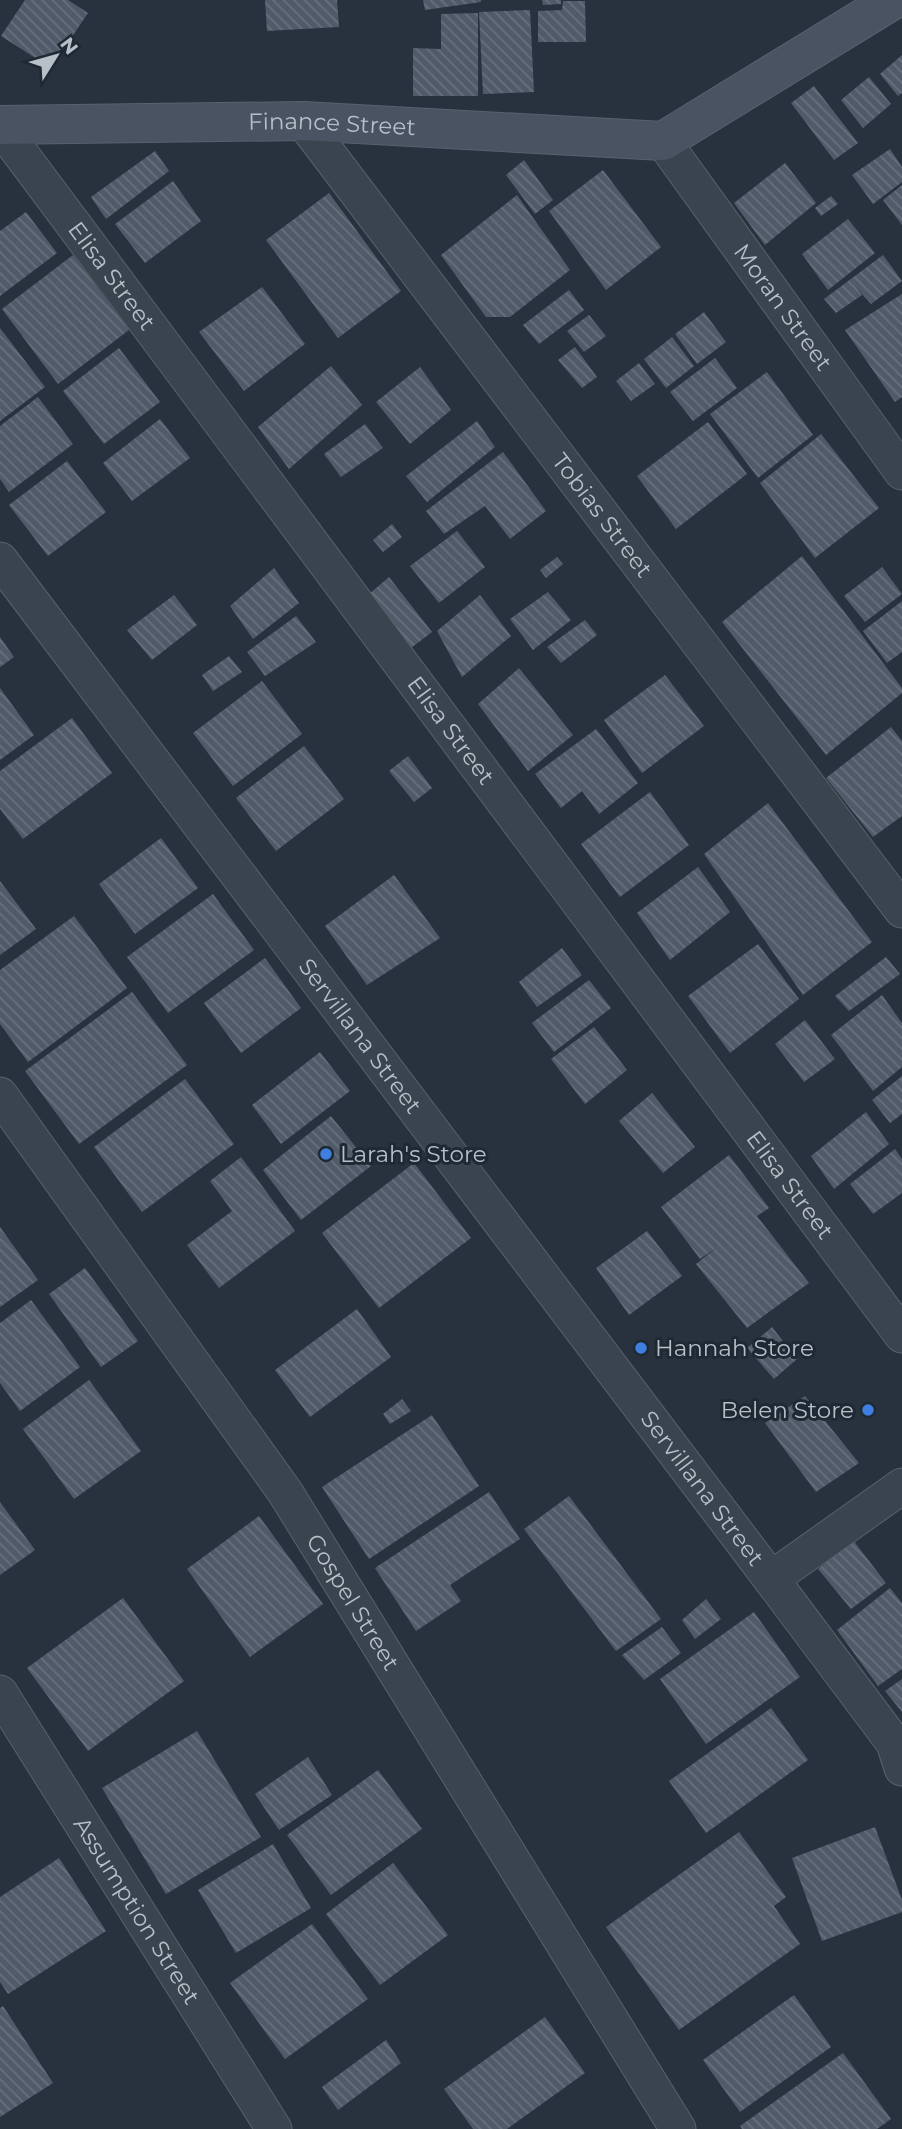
<svg xmlns="http://www.w3.org/2000/svg" width="902" height="2129" font-family="Montserrat,sans-serif">
  <style>
    .building { fill: url(#building-back-hatch) }
    .lines { fill: none; stroke-linecap: round; stroke-linejoin: round }
    .street-casing { stroke: #58626c; stroke-width: 37 }
    .secondary-casing { stroke: #58626c; stroke-width: 40 }
    .street { stroke: #3a444f; stroke-width: 35 }
    .secondary { stroke: #495361; stroke-width: 38 }
    .shop-dot { fill: #3f7fe0; stroke: #1f2934; stroke-width: 2.5 }
    .labels { text-anchor: middle; dominant-baseline: central; stroke-width: 6; stroke-linejoin: round; paint-order: stroke }
    .street-label { font-size: 23px; fill: #b7bfc9; stroke: #1f2934 }
    .poi-label { font-size: 23px; fill: #b7bfc9; stroke: #1f2934; text-anchor: start }
  </style>
  <defs>
    <pattern id="building-back-hatch" width="6" height="6" patternUnits="userSpaceOnUse" patternTransform="scale(1.75)"><rect width="6" height="6" fill="#505b69"/><path d="M-1 5l2 2M0 0l6 6M5-1l2 2" fill="none" stroke="#67717d"/></pattern>
  </defs>
  <rect width="100%" height="100%" fill="#27323e"/>
  <path class="building" d="M25 0H68L88 13 51 68 1 36Z
    M265 0H337L339 27 267 31Z
    M423 0H481V2L425 10Z
    M542 0H561V4L543 5Z
    M563 1H585L586 42H538V11L562 10Z
    M530 10 534 92 483 94 479 12Z
    M478 13V96H413V48L441 49V14Z
    M902 55V93L898 96 880 74Z
    M869 77 891 104 863 128 841 100Z
    M814 86 858 143 834 160 791 103Z
    M890 149 902 167V182L873 204 852 175Z
    M155 151 169 171 106 219 91 197Z
    M524 160 553 200 535 214 506 175Z
    M785 163 816 203 765 245 734 203Z
    M603 170 661 247 606 290 549 211Z
    M173 181 201 221 145 263 115 224Z
    M902 185V225L883 200Z
    M329 193 401 291 338 338 266 240Z
    M517 195 570 270 510 317H486L441 255Z
    M831 196 838 204 821 216 815 208Z
    M26 212 57 253 0 296V231Z
    M848 219 875 253 828 290 802 254Z
    M73 255 129 330 58 384 2 309Z
    M883 255 902 281 871 304 855 286 862 295 836 313 824 299Z
    M262 287 305 344 244 391 199 332Z
    M569 290 584 310 539 344 523 325Z
    M902 294V397L895 402 845 330Z
    M704 312 726 342 697 364 675 334Z
    M589 315 606 336 584 352 567 331Z
    M0 328 45 387 0 421Z
    M672 337 694 366 666 388 644 359Z
    M575 347 597 377 582 388 558 360Z
    M119 348 160 402 104 444 63 391Z
    M715 358 737 388 693 421 670 392Z
    M639 363 655 384 631 401 616 381Z
    M331 366 362 405 289 469 258 427Z
    M420 367 451 410 410 444 376 402Z
    M767 372 813 435 758 478 710 414Z
    M38 397 73 444 9 492 0 479V426Z
    M160 419 190 458 132 501 103 463Z
    M477 421 495 447 427 502 406 476Z
    M708 422 747 474 676 529 637 476Z
    M365 424 383 448 341 477 324 454Z
    M821 434 879 508 815 558 760 483Z
    M503 452 546 511 510 539 485 506 444 534 426 511Z
    M67 461 106 512 48 556 9 505Z
    M392 524 402 537 383 552 373 540Z
    M457 531 485 567 439 603 410 566Z
    M802 556 902 688V693L826 755 722 622Z
    M557 557 563 564 546 578 540 570Z
    M882 567 902 594 865 622 844 596Z
    M274 568 299 603 253 639 230 606Z
    M389 577 432 632 411 648 368 595Z
    M548 592 571 620 533 650 510 619Z
    M174 595 197 625 152 660 127 630Z
    M480 595 511 636 462 677 437 631Z
    M902 601V652L887 663 863 631Z
    M296 616 316 642 265 676 247 652Z
    M585 620 597 635 561 663 547 647Z
    M0 637 14 657 0 667Z
    M229 656 242 672 213 691 202 675Z
    M519 668 573 735 528 771 478 704Z
    M665 675 704 726 642 773 604 720Z
    M262 681 302 734 233 786 193 733Z
    M0 688 34 735 0 760Z
    M72 718 112 773 23 839 0 809V771Z
    M891 727 902 741V816L873 837 826 778Z
    M596 729 638 783 599 814 582 791 561 808 535 774Z
    M304 746 344 799 276 851 236 798Z
    M408 756 432 788 414 802 389 771Z
    M650 792 689 845 620 897 581 844Z
    M768 803 872 942 803 995 704 854Z
    M161 838 198 888 135 934 99 884Z
    M698 867 730 912 670 960 637 913Z
    M394 875 440 938 367 985 325 926Z
    M0 881 36 929 0 955Z
    M213 894 254 950 168 1013 127 957Z
    M74 916 127 988 28 1062 0 1024V970Z
    M758 944 799 999 730 1053 688 996Z
    M562 948 582 975 537 1007 519 982Z
    M886 957 900 974 849 1011 835 996Z
    M265 958 301 1008 241 1053 204 1003Z
    M589 980 611 1008 554 1052 532 1023Z
    M132 992 187 1065 79 1144 25 1071Z
    M882 995 902 1023V1067L873 1091 831 1035Z
    M805 1020 835 1059 804 1082 775 1044Z
    M594 1027 627 1070 585 1104 551 1059Z
    M320 1052 350 1091 281 1144 252 1105Z
    M902 1076V1114L890 1123 872 1100Z
    M185 1079 234 1144 142 1212 94 1147Z
    M652 1093 695 1147 663 1173 619 1121Z
    M866 1112 889 1144 834 1189 811 1156Z
    M331 1116 371 1166 301 1220 263 1170Z
    M895 1149 902 1159V1193L873 1214 850 1184Z
    M729 1155 769 1208 757 1216 809 1283 747 1328 696 1264 716 1248 700 1259 661 1207Z
    M241 1157 295 1231 219 1288 187 1245 232 1211 210 1181Z
    M414 1163 471 1238 379 1308 322 1233Z
    M0 1227 38 1280 0 1307Z
    M647 1231 682 1276 629 1315 596 1268Z
    M85 1268 138 1341 101 1367 49 1294Z
    M31 1300 80 1367 20 1411 0 1383V1323Z
    M357 1309 391 1357 310 1417 275 1370Z
    M772 1327 797 1359 774 1379 747 1348Z
    M89 1380 141 1451 74 1499 23 1429Z
    M805 1396 859 1463 816 1492 765 1423Z
    M402 1399 411 1411 390 1424 383 1414Z
    M432 1415 479 1486 369 1559 322 1487Z
    M489 1492 520 1539 450 1585 461 1601 416 1631 375 1568Z
    M569 1496 661 1619 616 1651 524 1529Z
    M0 1502 35 1550 0 1575Z
    M259 1516 323 1604 250 1657 187 1569Z
    M853 1540 886 1583 851 1609 818 1569Z
    M890 1588 902 1603V1669L878 1686 837 1630Z
    M123 1598 184 1681 88 1751 27 1668Z
    M706 1599 721 1619 695 1639 682 1620Z
    M754 1612 800 1677 706 1744 660 1679Z
    M662 1627 681 1653 644 1680 622 1655Z
    M902 1679V1712L885 1691Z
    M771 1708 808 1760 706 1833 669 1781Z
    M197 1731 261 1837 166 1894 102 1788Z
    M308 1757 332 1795 279 1830 255 1794Z
    M378 1770 422 1829 331 1895 287 1835Z
    M875 1827 902 1900V1912L822 1941 792 1858Z
    M739 1832 786 1897 774 1906 800 1944 679 2030 606 1927Z
    M273 1844 311 1908 236 1953 198 1890Z
    M59 1858 106 1931 8 1994 0 1982V1897Z
    M393 1863 448 1935 380 1985 326 1914Z
    M312 1924 368 1999 285 2059 230 1983Z
    M794 1995 831 2047 740 2112 703 2060Z
    M3 2006 53 2083 0 2117V2008Z
    M545 2017 585 2073 507 2129H473L444 2089Z
    M386 2040 401 2063 338 2110 322 2087Z
    M843 2053 891 2119 877 2129H742L740 2126Z"/>
  <g class="lines">
    <g class="street-casing">
      <g id="street">
        <path id="s1" d="M303 121 902 910"/>
        <path id="s2" d="M0 126 902 1335"/>
        <path id="s3" d="M663 141 902 472"/>
        <path id="s4" d="M0 560 771 1579 894 1743 902 1768"/>
        <path id="s5" d="M0 1095 285 1492 678 2129"/>
        <path d="M771 1579 902 1486"/>
        <path id="s6" d="M0 1693 274 2129"/>
      </g>
    </g>
    <g class="secondary-casing">
      <g id="secondary">
        <path id="s7" d="M0 125 303 121 663 141 893 0"/>
      </g>
    </g>
    <use href="#street" class="street"/>
    <use href="#secondary" class="secondary"/>
  </g>
  <g class="shop-dot">
    <circle cx="326" cy="1154" r="7"/>
    <circle cx="641" cy="1348" r="7"/>
    <circle cx="868" cy="1410" r="7"/>
  </g>
  <g class="labels">
    <g class="street-label">
      <text stroke="none"><textPath href="#s7" startOffset="332">Finance Street</textPath></text>
      <text stroke="none"><textPath href="#s2" startOffset="187">Elisa Street</textPath></text>
      <text stroke="none"><textPath href="#s3" startOffset="205">Moran Street</textPath></text>
      <text stroke="none"><textPath href="#s1" startOffset="495">Tobias Street</textPath></text>
      <text stroke="none"><textPath href="#s2" startOffset="754">Elisa Street</textPath></text>
      <text stroke="none"><textPath href="#s4" startOffset="597">Servillana Street</textPath></text>
      <text stroke="none"><textPath href="#s2" startOffset="1321">Elisa Street</textPath></text>
      <text stroke="none"><textPath href="#s4" startOffset="1164">Servillana Street</textPath></text>
      <text stroke="none"><textPath href="#s5" startOffset="618">Gospel Street</textPath></text>
      <text stroke="none"><textPath href="#s6" startOffset="257">Assumption Street</textPath></text>
    </g>
    <g class="poi-label">
      <text x="340" y="1154">Larah's Store</text>
      <text x="655" y="1348">Hannah Store</text>
      <text x="854" y="1410" text-anchor="end">Belen Store</text>
    </g>
  </g>
  <g transform="translate(56 56) rotate(53)" stroke="#1f2934" stroke-width="5" paint-order="stroke">
  <path d="M0-5L12 26L0 18L-12 26Z" fill="#b7bfc9"/>
  <text y="-10" font-size="19" font-weight="bold" text-anchor="middle" fill="#b7bfc9">N</text>
  </g>
</svg>
